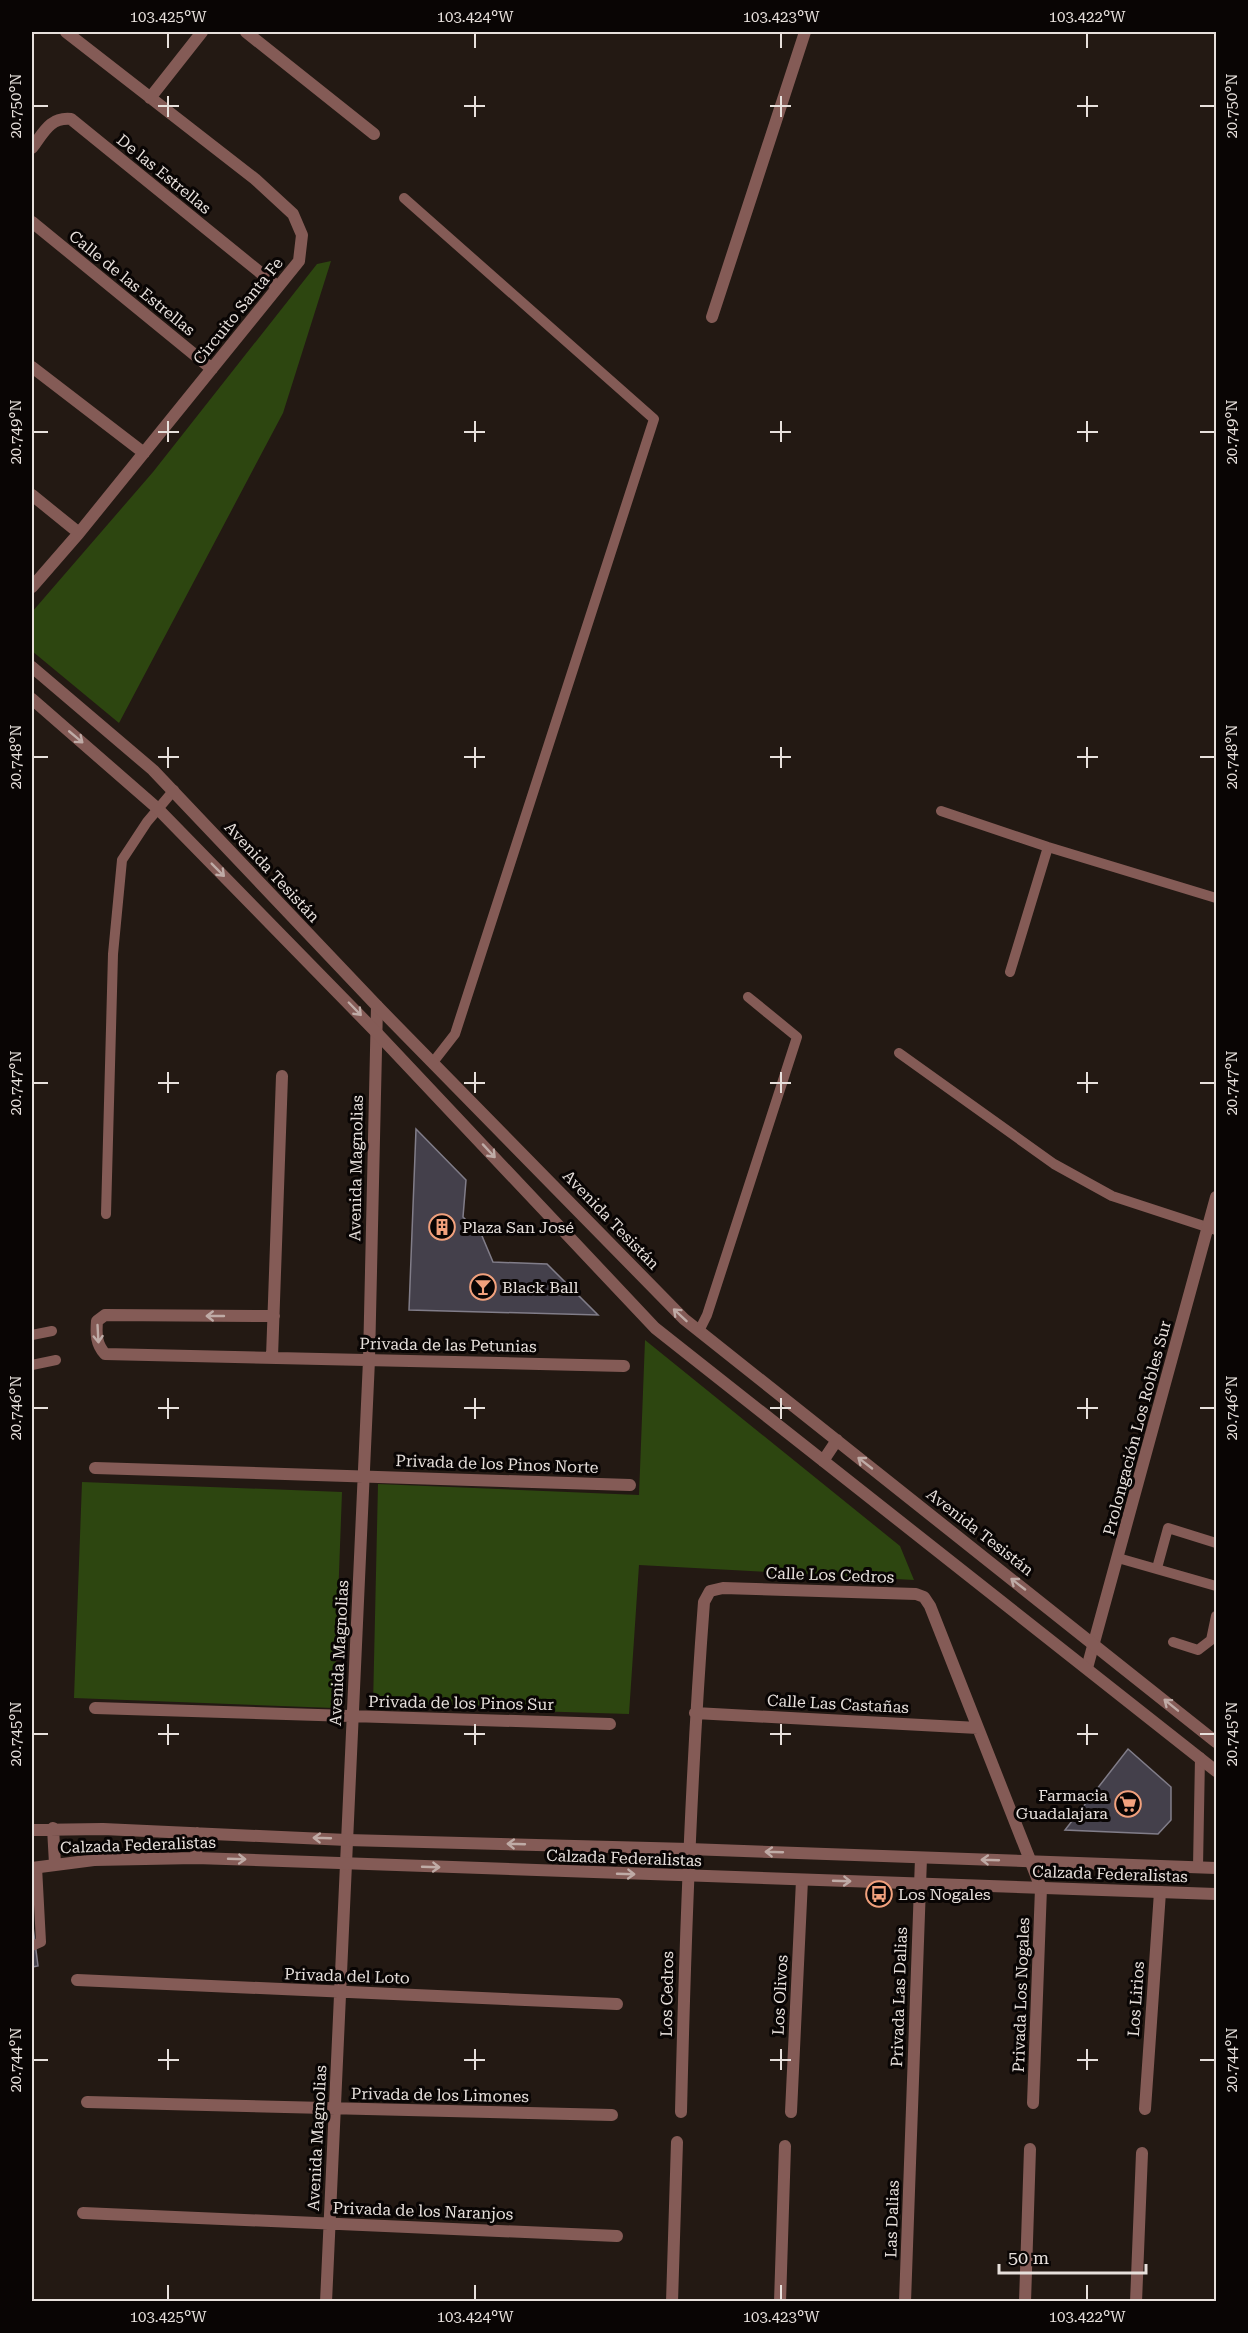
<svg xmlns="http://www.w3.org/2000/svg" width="1248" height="2333" font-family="'Roboto Serif',serif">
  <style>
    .green { fill: #2d4610 }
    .building { fill: #44404b; stroke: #817d89; stroke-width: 1.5 }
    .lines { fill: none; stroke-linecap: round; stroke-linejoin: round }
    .service { stroke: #845b56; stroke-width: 10 }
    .minor { stroke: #845b56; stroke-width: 12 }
    .tertiary { stroke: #845b56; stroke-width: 12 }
    .oneway { stroke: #bfaba6 }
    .ticks { fill: none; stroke: #e7e0dc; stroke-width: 2 }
    .labels { text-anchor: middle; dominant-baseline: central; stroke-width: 6; stroke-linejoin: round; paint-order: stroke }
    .street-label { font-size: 16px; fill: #e7e0dc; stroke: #090504 }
    .poi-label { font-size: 16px; fill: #e7e0dc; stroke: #090504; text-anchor: start }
    .neatline { fill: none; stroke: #e7e0dc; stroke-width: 2 }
    .ticks-label { font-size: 15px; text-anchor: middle; fill: #e7e0dc }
  </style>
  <rect width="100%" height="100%" fill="#231913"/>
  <path class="green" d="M331 261 283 413 119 723 32 651V612L153 472 317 264Z
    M645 1340 900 1546 914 1580 639 1565 629 1714 373 1706 378 1484 639 1495Z
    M82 1482 342 1492 334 1708 74 1698Z"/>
  <path class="building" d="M416 1129 466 1180 463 1217 482 1236 493 1262 547 1264 598 1315 409 1310Z
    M1128 1749 1171 1787V1820L1158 1834 1065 1830Z
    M32 1919 38 1966 32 1967Z"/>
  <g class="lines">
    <path class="service" d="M404 198 654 419 455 1034 434 1061
      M941 811 1048 847 1216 898
      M1010 972 1048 847
      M899 1053 1054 1164 1112 1196 1216 1230
      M106 1214 113 954 122 860 147 822 174 790
      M699 1331 707 1315 797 1037 748 997
      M32 1335 52 1331
      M32 1365 56 1360
      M1118 1558 1216 1586
      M1157 1568 1168 1528 1216 1543
      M1173 1642 1198 1650 1211 1640 1216 1616
      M1198 1867 1200 1757
      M32 1946 41 1942 37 1867"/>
    <path class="minor" d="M246 32 374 134
      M150 98 202 32
      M32 148C44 132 50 117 71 119L278 287
      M32 222 212 369
      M712 317 805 32
      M32 367 144 453
      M32 495 79 533
      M32 587 79 533 299 261 302 235 293 214 255 179 66 32
      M274 1316 105 1315 97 1321C96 1334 96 1344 105 1354L624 1366
      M272 1357 282 1076
      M95 1468 630 1485
      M1087 1668 1216 1197
      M95 1708 610 1724
      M695 1713 978 1728
      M77 1980 617 2004
      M87 2102 612 2115
      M1145 2109 1160 1892
      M681 2112C685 1941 691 1771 704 1602L710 1591 723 1588 916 1594 924 1597 930 1606 1041 1888 1033 2103
      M791 2112 802 1880
      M83 2213 617 2236
      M326 2302 369 1360 377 1006
      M672 2302 677 2142
      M780 2302 785 2146
      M905 2302 921 1858
      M1025 2302 1030 2149
      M1136 2302 1142 2153"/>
    <path class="tertiary" d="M32 667 153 770 377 1006 684 1319 1216 1742
      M32 699 157 808 375 1031 655 1328 1216 1771
      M823 1461 837 1440
      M53 1828 55 1864
      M32 1830 103 1829 347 1840 689 1849 1216 1868
      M196 1858 197 1833
      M32 1868 94 1860 196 1858 1216 1894"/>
  </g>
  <defs><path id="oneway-shaft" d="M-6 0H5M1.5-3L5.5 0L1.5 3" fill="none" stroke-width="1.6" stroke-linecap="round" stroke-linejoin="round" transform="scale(1.5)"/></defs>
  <g class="oneway">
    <use href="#oneway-shaft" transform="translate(76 737) rotate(40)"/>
    <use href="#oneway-shaft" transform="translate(218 870) rotate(45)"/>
    <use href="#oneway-shaft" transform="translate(355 1009) rotate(46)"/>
    <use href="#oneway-shaft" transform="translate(489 1151) rotate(47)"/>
    <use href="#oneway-shaft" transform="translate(680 1315) rotate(-137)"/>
    <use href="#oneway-shaft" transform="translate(215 1316) rotate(-180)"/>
    <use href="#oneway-shaft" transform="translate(98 1334) rotate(87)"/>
    <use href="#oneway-shaft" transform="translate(865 1463) rotate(-142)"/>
    <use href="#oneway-shaft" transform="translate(1018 1584) rotate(-142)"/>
    <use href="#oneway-shaft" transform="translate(1171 1705) rotate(-141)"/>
    <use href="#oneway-shaft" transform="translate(322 1838) rotate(-178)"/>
    <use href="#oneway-shaft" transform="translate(516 1844) rotate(-178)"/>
    <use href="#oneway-shaft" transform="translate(774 1852) rotate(-178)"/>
    <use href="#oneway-shaft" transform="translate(237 1859) rotate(2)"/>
    <use href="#oneway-shaft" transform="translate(990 1860) rotate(-178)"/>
    <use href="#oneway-shaft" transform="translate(431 1867) rotate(2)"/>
    <use href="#oneway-shaft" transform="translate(626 1874) rotate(2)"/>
    <use href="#oneway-shaft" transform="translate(842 1881) rotate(2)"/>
  </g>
  <path class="ticks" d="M168 33V48M475 33V48M781 33V48M1087 33V48M168 96V117M475 96V117M781 96V117M1087 96V117M33 106H48M158 106H179M464 106H485M770 106H791M1077 106H1098M1200 106H1215M168 421V442M475 421V442M781 421V442M1087 421V442M33 432H48M158 432H179M464 432H485M770 432H791M1077 432H1098M1200 432H1215M168 747V768M475 747V768M781 747V768M1087 747V768M33 757H48M158 757H179M464 757H485M770 757H791M1077 757H1098M1200 757H1215M168 1072V1093M475 1072V1093M781 1072V1093M1087 1072V1093M33 1083H48M158 1083H179M464 1083H485M770 1083H791M1077 1083H1098M1200 1083H1215M168 1398V1419M475 1398V1419M781 1398V1419M1087 1398V1419M33 1408H48M158 1408H179M464 1408H485M770 1408H791M1077 1408H1098M1200 1408H1215M168 1724V1745M475 1724V1745M781 1724V1745M1087 1724V1745M33 1734H48M158 1734H179M464 1734H485M770 1734H791M1077 1734H1098M1200 1734H1215M168 2049V2070M475 2049V2070M781 2049V2070M1087 2049V2070M33 2060H48M158 2060H179M464 2060H485M770 2060H791M1077 2060H1098M1200 2060H1215M168 2285V2300M475 2285V2300M781 2285V2300M1087 2285V2300"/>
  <defs>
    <g id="building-ring" transform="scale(1.35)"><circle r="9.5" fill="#090504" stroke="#f1a17d" stroke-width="1.5"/><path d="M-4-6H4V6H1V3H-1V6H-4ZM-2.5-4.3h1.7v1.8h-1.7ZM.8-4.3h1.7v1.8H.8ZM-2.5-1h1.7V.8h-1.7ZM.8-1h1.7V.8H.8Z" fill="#f1a17d"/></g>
    <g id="bar-ring" transform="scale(1.35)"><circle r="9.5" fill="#090504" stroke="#f1a17d" stroke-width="1.5"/><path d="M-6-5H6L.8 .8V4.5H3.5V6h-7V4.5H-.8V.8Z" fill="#f1a17d"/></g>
    <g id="supermarket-ring" transform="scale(1.35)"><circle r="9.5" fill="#090504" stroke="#f1a17d" stroke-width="1.5"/><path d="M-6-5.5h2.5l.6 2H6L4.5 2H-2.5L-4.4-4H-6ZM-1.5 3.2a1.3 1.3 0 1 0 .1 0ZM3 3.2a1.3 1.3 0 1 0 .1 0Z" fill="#f1a17d"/></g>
    <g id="bus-ring" transform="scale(1.35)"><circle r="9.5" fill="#090504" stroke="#f1a17d" stroke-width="1.5"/><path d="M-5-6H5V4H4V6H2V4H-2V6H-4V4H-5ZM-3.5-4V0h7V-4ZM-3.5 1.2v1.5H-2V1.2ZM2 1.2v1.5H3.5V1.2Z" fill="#f1a17d"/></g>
  </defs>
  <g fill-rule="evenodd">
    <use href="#building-ring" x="442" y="1227"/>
    <use href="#bar-ring" x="483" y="1287"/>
    <use href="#supermarket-ring" x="1128" y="1804"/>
    <use href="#bus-ring" x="879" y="1894"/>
  </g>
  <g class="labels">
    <g class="street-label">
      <text transform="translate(164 174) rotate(39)">De las Estrellas</text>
      <text transform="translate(132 283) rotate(39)">Calle de las Estrellas</text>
      <text transform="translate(238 311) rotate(-51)">Circuito Santa Fe</text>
      <text transform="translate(272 872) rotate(47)">Avenida Tesistán</text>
      <text transform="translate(356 1168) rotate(-89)">Avenida Magnolias</text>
      <text transform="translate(611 1220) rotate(46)">Avenida Tesistán</text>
      <text transform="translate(448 1345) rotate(1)">Privada de las Petunias</text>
      <text transform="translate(1137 1428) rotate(-75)">Prolongación Los Robles Sur</text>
      <text transform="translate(497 1464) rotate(2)">Privada de los Pinos Norte</text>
      <text transform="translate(980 1532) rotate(38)">Avenida Tesistán</text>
      <text transform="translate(830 1575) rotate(2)">Calle Los Cedros</text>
      <text transform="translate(339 1653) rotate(-87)">Avenida Magnolias</text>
      <text transform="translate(461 1703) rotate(1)">Privada de los Pinos Sur</text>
      <text transform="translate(838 1704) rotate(3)">Calle Las Castañas</text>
      <text transform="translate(138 1845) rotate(-2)">Calzada Federalistas</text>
      <text transform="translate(624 1858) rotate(2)">Calzada Federalistas</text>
      <text transform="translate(1110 1874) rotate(2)">Calzada Federalistas</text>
      <text transform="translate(347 1976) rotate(2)">Privada del Loto</text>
      <text transform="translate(667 1994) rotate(-89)">Los Cedros</text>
      <text transform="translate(780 1995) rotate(-87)">Los Olivos</text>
      <text transform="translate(1021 1995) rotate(-88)">Privada Los Nogales</text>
      <text transform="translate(899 1997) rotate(-88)">Privada Las Dalias</text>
      <text transform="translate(1136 1999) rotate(-86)">Los Lirios</text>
      <text transform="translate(440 2095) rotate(1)">Privada de los Limones</text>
      <text transform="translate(317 2138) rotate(-87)">Avenida Magnolias</text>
      <text transform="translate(423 2211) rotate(2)">Privada de los Naranjos</text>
      <text transform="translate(892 2219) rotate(-88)">Las Dalias</text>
    </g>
    <g class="poi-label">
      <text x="462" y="1227">Plaza San José</text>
      <text x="502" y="1287">Black Ball</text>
      <text x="1108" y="1795" text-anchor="end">Farmacia<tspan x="1108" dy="18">Guadalajara</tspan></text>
      <text x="898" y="1894">Los Nogales</text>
    </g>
  </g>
  <rect width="1248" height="2333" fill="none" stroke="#090504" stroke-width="66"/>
  <path d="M999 2264v9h147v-9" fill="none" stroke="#e7e0dc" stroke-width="3"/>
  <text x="1008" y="2264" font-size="18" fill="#e7e0dc" stroke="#090504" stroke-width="4.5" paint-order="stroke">50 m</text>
  <rect x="33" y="33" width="1182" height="2267" class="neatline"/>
  <g class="ticks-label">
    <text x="168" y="22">103.425°W</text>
    <text x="475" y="22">103.424°W</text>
    <text x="781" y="22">103.423°W</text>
    <text x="1087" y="22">103.422°W</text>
    <text transform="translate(16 106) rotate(-90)" y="5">20.750°N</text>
    <text transform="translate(1232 106) rotate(-90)" y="5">20.750°N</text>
    <text transform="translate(16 432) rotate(-90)" y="5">20.749°N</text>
    <text transform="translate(1232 432) rotate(-90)" y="5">20.749°N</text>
    <text transform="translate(16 757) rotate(-90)" y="5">20.748°N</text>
    <text transform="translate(1232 757) rotate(-90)" y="5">20.748°N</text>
    <text transform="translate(16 1083) rotate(-90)" y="5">20.747°N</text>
    <text transform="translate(1232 1083) rotate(-90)" y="5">20.747°N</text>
    <text transform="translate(16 1408) rotate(-90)" y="5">20.746°N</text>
    <text transform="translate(1232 1408) rotate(-90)" y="5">20.746°N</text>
    <text transform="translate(16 1734) rotate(-90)" y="5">20.745°N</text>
    <text transform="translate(1232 1734) rotate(-90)" y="5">20.745°N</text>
    <text transform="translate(16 2060) rotate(-90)" y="5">20.744°N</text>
    <text transform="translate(1232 2060) rotate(-90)" y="5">20.744°N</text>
    <text x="168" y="2322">103.425°W</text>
    <text x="475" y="2322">103.424°W</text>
    <text x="781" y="2322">103.423°W</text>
    <text x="1087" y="2322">103.422°W</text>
  </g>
</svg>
